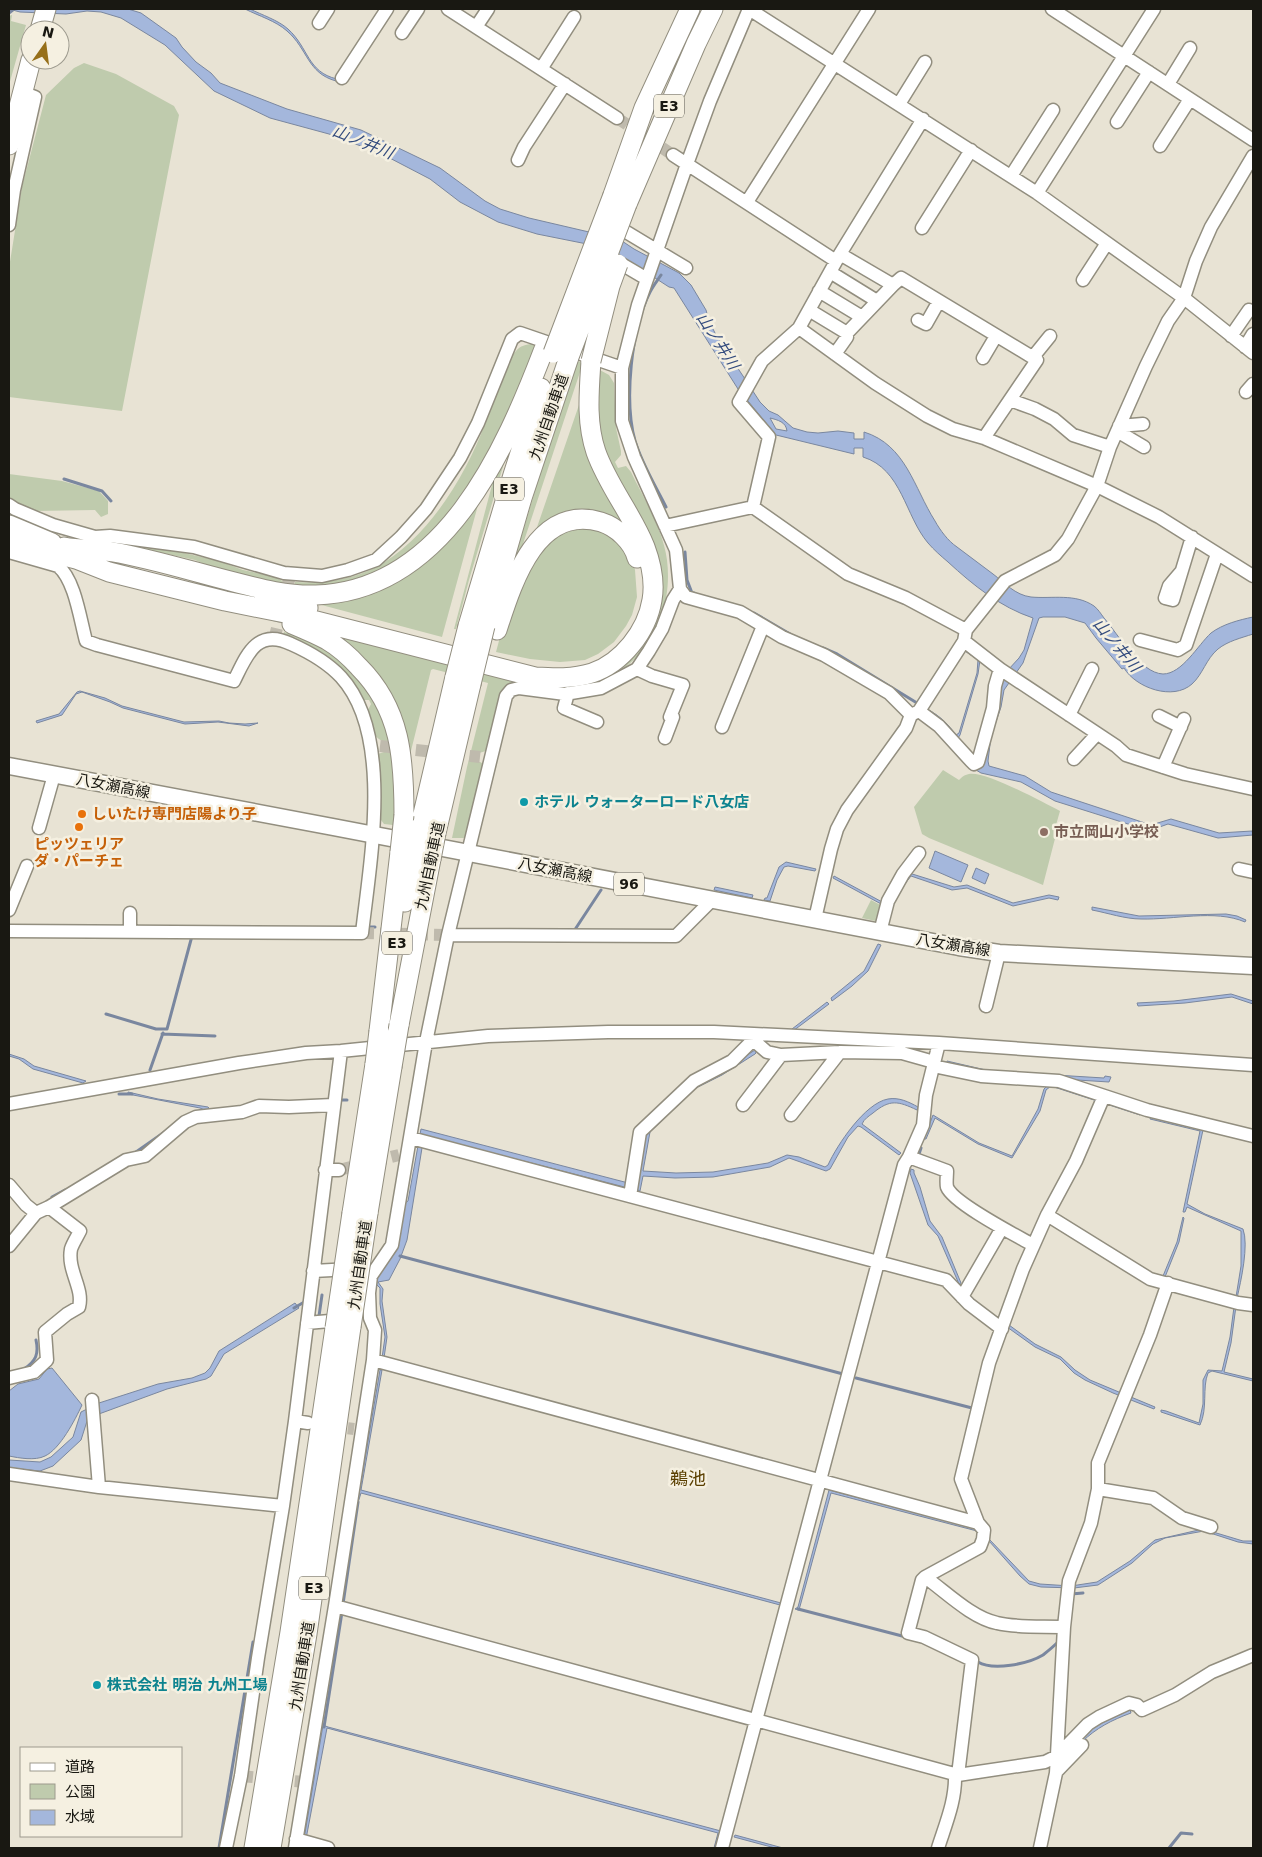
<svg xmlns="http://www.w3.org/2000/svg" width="1262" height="1857" font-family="'DejaVu Sans','Noto Sans JP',sans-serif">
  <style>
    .green { fill: #bfcbad }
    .water { fill: #a4b7dc; stroke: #7a879f; fill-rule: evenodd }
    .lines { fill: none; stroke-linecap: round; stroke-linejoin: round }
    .stream { stroke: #7a879f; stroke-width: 3 }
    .minor-tunnel { stroke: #bfbaad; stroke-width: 12; stroke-dasharray: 12 6; stroke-linecap: butt }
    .minor-casing { stroke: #928e7f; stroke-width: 15 }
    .major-casing { stroke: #928e7f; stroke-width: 19 }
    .highway-casing { stroke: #928e7f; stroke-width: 21 }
    .minor { stroke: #fff; stroke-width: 12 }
    .major { stroke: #fff; stroke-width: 16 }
    .highway { stroke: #fff; stroke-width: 19 }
    .highway-bridge-casing { stroke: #928e7f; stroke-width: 21; stroke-linecap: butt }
    .highway-bridge { stroke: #fff; stroke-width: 19 }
    .culture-dot { fill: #0f9aa8; stroke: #f5f0e1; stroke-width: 2 }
    .food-dot { fill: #e8710a; stroke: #f5f0e1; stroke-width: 2 }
    .education-dot { fill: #8d6e63; stroke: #f5f0e1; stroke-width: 2 }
    .labels { text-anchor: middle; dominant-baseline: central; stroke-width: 5; stroke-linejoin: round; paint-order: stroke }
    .shield { fill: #f5f0e1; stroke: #5b5950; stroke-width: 1 }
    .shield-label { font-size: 14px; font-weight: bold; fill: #191812 }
    .street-label { font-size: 15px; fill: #191812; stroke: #f5f0e1 }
    .culture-label { font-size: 15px; font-weight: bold; fill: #0d838f; stroke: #f5f0e1; text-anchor: start }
    .food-label { font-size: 15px; font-weight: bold; fill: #c56008; stroke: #f5f0e1; text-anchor: start }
    .education-label { font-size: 15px; font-weight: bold; fill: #785e54; stroke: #f5f0e1; text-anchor: start }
    .water-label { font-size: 16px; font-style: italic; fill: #344c7e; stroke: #f5f0e1 }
    .quarter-label { font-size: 18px; fill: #5b4002; stroke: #f5f0e1 }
  </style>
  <rect width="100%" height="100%" fill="#e8e3d4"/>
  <path class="green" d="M12 15 11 21 26 25 9 85V16Z
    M84 63 116 74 174 106 179 115 122 411 9 397V268L22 187 46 95 74 68Z
    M533 344 536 345 525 379 464 499 409 557 349 584 294 587 295 582C321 584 352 580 376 567 427 540 465 477 485 424 491 408 505 362 516 351 520 346 526 344 533 344Z
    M577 361 583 363 516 565 513 564 547 451Z
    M598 369 609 375 614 383 616 428 621 451V455L615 462 618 468 626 466 631 472C644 499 663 529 667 560 675 624 634 685 567 688 551 689 533 685 517 683L489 747 486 751 479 753 478 761 484 764 470 834 464 838H452L467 767 488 683 433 669 431 670 407 767 401 735 319 627 584 681 657 606 624 498 595 425Z
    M580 402 634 537C624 530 613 519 602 514 579 503 553 525 534 536Z
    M508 450 469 580 456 629H454L492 485 499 464Z
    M9 474 62 481 99 491 108 501V514L101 517 95 510 34 511 27 510 9 498Z
    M481 494 442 637 299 599 395 578Z
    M570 527 601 528 631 555 635 570 637 597 632 615 626 626 614 642 598 654 585 660 560 662 530 659 496 652 504 622 542 545Z
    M113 541 162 548 219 561 243 570 275 577 284 582V587L225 573 195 560 131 546 111 544Z
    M284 632C312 640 332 652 352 673 357 678 363 684 368 690 395 724 395 782 395 823L393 825 384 824 381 820 378 754 384 752 382 741C372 736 370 725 366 714L371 704 369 700H362L283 635Z
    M943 770 959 780C962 777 964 775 969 774 986 771 1042 802 1060 811L1056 825 1058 827 1043 885 929 838 922 834 914 807Z
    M871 900 884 907 880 922 862 918Z"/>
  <path class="water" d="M9 9H128L141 13 176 38 182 47 196 62 211 73 220 83 287 109 361 130 440 168 485 201 500 209 529 218 619 239 634 249 679 273 691 285 706 310 709 321 717 337 745 379 760 402 769 411 778 415 793 428 807 432 818 433 838 431 854 433V439H864V432C906 445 914 488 935 521 940 530 948 541 957 547 969 556 981 565 993 574 1005 583 1015 595 1031 597 1052 599 1075 593 1094 606 1098 609 1101 614 1104 618 1118 634 1140 673 1163 674 1182 674 1198 645 1211 633 1223 624 1239 620 1253 617V634C1241 638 1228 641 1218 649 1206 659 1203 674 1192 684 1173 701 1136 688 1124 668L1122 669 1096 638 1085 623 1065 617H1043L1039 618 1023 663 1004 690 1001 707 991 736 988 761 989 766 1025 776 1051 792 1151 825 1171 819 1219 833 1252 831 1253 835 1218 838 1168 824 1154 829H1144L1055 801 1021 782 981 773 976 770 995 694 1008 670 1019 658 1024 650 1033 618C1000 607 973 585 948 562 941 556 934 550 928 543 905 516 902 469 863 457V448H854V454L776 435 738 389 674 288 669 287 618 254 602 247 537 234 498 222 460 202 430 179 382 154 329 134 270 118 214 91 165 45 121 18 101 12 87 11 66 14 20 12ZM770 418C778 420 786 422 787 431L776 429Z
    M245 9H250C262 15 278 20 288 29 309 48 307 72 337 79L336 81C307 73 308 49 287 31 276 21 259 16 245 9Z
    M966 650 980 660 978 674 960 735 958 738 927 714 929 710C941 717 948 724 956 735L959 733 977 673 978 660 965 651Z
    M80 691 105 698 122 706 184 722 219 721 229 723 245 724 258 723 249 726 218 722 185 724 123 708 110 702 82 692 76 694 62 715 37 723 36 721 59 714 77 692Z
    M935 851 968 865 961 882 929 868Z
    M786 862 816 869 815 871 788 866 784 867 777 880 770 901 764 900 765 898H767L779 867Z
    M976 868 989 874 985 884 972 878Z
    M909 873 954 887 967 885 1013 903 1049 895 1059 897 1058 900 1049 898 1013 906 967 888 952 890 911 876 904 885 902 884Z
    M834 876 884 903 883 905 833 878Z
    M715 887 753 895 752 898 714 890Z
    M1092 907 1139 916 1226 914 1237 916 1246 920 1245 922C1215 909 1173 920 1141 919 1125 919 1108 913 1092 910Z
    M878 944 881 945 868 971 852 986 832 1001 831 998 864 971Z
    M1231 994 1253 1001V1004L1232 997 1185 1003 1138 1006 1137 1003 1174 1001Z
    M827 1002 829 1004 793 1031 792 1029Z
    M755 1050 756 1053 755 1054 722 1075 696 1088 650 1132 643 1171 676 1173 713 1172 768 1163 787 1155 799 1157 825 1167 828 1165C837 1145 865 1103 888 1099 899 1097 909 1102 918 1107L917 1110C898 1101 890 1099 873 1113 869 1116 864 1119 862 1124L901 1153 899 1155 861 1127 858 1126 848 1137 830 1169 826 1171 789 1158 770 1167 713 1177 675 1178 643 1176 640 1191 426 1136 422 1148 407 1240 400 1259 389 1280 378 1282 383 1289 382 1301 387 1337 384 1358H382L385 1337 380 1304V1288L376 1284 375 1277 405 1203 408 1201 421 1129 636 1185 644 1135 694 1085 721 1072Z
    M9 1054 24 1059 34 1066 86 1081 83 1083 33 1069 19 1059 9 1056Z
    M947 1061 990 1071 1104 1078 1105 1076 1111 1077 1109 1082 982 1074 946 1066Z
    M1049 1084 1141 1113 1140 1115 1051 1086 1046 1090 1040 1111 1012 1158 978 1144 935 1118 926 1139H924L933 1115 979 1143 1012 1156 1038 1109 1044 1089Z
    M128 1092 158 1099 208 1107 211 1110 207 1111 200 1108 128 1094Z
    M1151 1116 1203 1130 1187 1204 1205 1214 1243 1229C1249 1245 1241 1281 1237 1298L1236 1297 1241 1266V1231L1187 1207 1185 1212H1183L1200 1131 1150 1119Z
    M911 1169 914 1170V1173L920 1187 930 1221 942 1237 961 1283 959 1284 938 1236 928 1225 910 1173Z
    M1183 1217 1184 1218 1179 1242 1165 1277 1163 1276 1177 1242Z
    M295 1303 299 1308 224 1354 211 1376 206 1379 167 1389 88 1418 81 1440 53 1466 40 1471 9 1468V1460L40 1462 51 1457 73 1437 81 1412 99 1403 158 1384 192 1378 205 1373 210 1368 219 1351Z
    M1236 1306 1231 1343 1224 1372 1253 1379V1381L1212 1371 1208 1373C1202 1388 1208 1408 1200 1425L1161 1412V1410L1166 1411 1199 1423 1203 1404V1380L1208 1370 1222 1371 1230 1337 1234 1307Z
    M1009 1325 1035 1344 1061 1357 1075 1370 1090 1380 1155 1407 1154 1409 1113 1393 1085 1380 1074 1373 1060 1359 1035 1347 1007 1327Z
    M52 1368 82 1405C75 1420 60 1449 45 1456 35 1461 19 1458 9 1456V1391L18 1384 39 1379 47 1369Z
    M380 1370H382L361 1490 781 1603 780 1605 361 1493 357 1506Z
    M829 1490 978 1529 977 1531 831 1493 799 1610 795 1609 798 1607Z
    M1203 1529 1243 1541H1253V1544L1238 1542 1204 1531 1165 1538 1153 1544 1132 1563 1098 1585 1074 1588 1041 1587 1029 1584 1020 1576 989 1541 990 1540 1029 1581 1040 1584 1071 1586 1097 1582 1130 1561 1155 1540Z
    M1130 1710 1131 1713C1112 1720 1096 1728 1082 1742L1080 1738 1093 1727Z
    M323 1725 328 1727 721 1831 714 1848 718 1833 327 1728 306 1839H304Z
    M735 1835 783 1848H775L734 1837Z"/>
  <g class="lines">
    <path class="stream" d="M9 13 14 9
      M661 275C657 281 653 286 650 292 631 329 624 401 635 441 642 464 655 485 666 507
      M64 479 102 491 111 501
      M685 552 687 580 692 593H694
      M754 613 790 634
      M823 648 837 654 917 703
      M369 927H375
      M574 931 601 890
      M106 1014 156 1029H167L192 936
      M162 1034 215 1036
      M150 1070 163 1033
      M119 1094H132
      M341 1100H347
      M136 1152 166 1131
      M919 1154 921 1148
      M52 1197 65 1190
      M400 1256 843 1374
      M294 1308 306 1301
      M319 1316 322 1295
      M24 1369C36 1361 39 1354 36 1340
      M856 1378 972 1408
      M1071 1594 1083 1593
      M343 1604 358 1502
      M798 1609 906 1637
      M978 1662C993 1671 1028 1664 1043 1655 1048 1651 1053 1647 1058 1642
      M324 1727 342 1612
      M219 1848 253 1642
      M1169 1848 1181 1833 1192 1834"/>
    <path class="minor-tunnel" d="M617 118 673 155
      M274 640 290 576
      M380 746 480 757
      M362 933 448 935
      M339 1170 399 1155
      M330 1426 354 1429
      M241 1776 304 1782"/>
    <g class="minor-casing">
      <path id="minor" d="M448 9 617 118
        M749 9 1037 193 1184 298 1253 353
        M1052 9 1253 140
        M319 23 328 9
        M476 27 488 9
        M402 33 418 9
        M541 69 574 17
        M342 78 387 9
        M1168 84 1190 48
        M899 104 925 62
        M923 119 840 254 799 328 762 361 739 402 769 437 753 507 848 574 906 598 966 630
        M1117 122 1149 72
        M1160 146 1190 99
        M673 155 836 261
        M518 160 524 147 565 84
        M1011 176 1053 110
        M1037 193 1154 9
        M747 202 869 9
        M613 224 686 268
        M9 225 14 190 35 97 22 92
        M922 228 971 150
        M840 254 893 285 901 278 1037 360 984 438
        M613 259 647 279
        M830 272 877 301
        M1083 280 1107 243
        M819 291 862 317
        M809 310 847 333 893 285
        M918 320 926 324 939 301
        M799 328 875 383 927 416 953 429 984 438 1097 486 1159 517 1253 576
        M1231 336 1249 310
        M1245 347 1253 334
        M835 354 847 337V333
        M1033 357 1050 336
        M983 358 996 336
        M1246 392 1253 384
        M1010 400 1035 409 1054 419 1073 435 1110 447
        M1119 426 1143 424
        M1117 431 1144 447
        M9 505 15 509 53 525 95 537 110 536 194 547 284 573 322 576 348 570 376 560 401 537 426 509 460 458 478 423 512 339 520 333 622 368
        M665 526 753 507
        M9 552 58 566C75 580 80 619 86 641L97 645 234 681C246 657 256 627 291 644 309 652 327 662 341 677 394 735 370 862 362 933L9 931
        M1181 572 1169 586 1165 598 1173 600 1192 537
        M680 589 686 597 740 612 782 637 824 655 889 693 911 715
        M1140 640 1178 650 1186 645 1217 554
        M964 641 1000 669 1116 746 1126 755 1185 774 1253 789
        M637 669 652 676 683 685 670 717H673L665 738
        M568 693 564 708 597 722
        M919 711 939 726 971 761 974 764 978 762 993 708 995 686 1000 669
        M1069 715 1092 669
        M1159 716 1181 727
        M722 727 763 626
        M1074 759 1097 734
        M1163 767 1184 719
        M39 828 54 775
        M1239 869 1253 872
        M9 910 27 866
        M815 919 831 849 837 829 847 810 906 728 911 715 919 711 964 641 966 630 1005 581 1055 555 1068 539 1097 486 1110 447 1146 366 1168 321 1184 298 1196 261 1211 227 1253 156
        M130 932V913
        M880 932 888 901 903 874 919 853
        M448 935 676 936 713 899
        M986 1006 999 953
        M753 1040 767 1052 781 1055 840 1052 902 1053 934 1062
        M933 1066 981 1076 1059 1081 1147 1110 1253 1136
        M9 1104 239 1063 306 1053 341 1051 488 1036 608 1032H714L939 1043 1253 1065
        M743 1105 781 1055
        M791 1115 840 1052
        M411 1138 946 1280 969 1304 1002 1329
        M909 1157 947 1171C947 1176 946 1183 947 1187 953 1203 1017 1236 1033 1245
        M325 1170H339
        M9 1185 26 1205 36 1213 49 1207
        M630 1196 640 1132 694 1081 732 1061 753 1040 752 1035
        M1047 1215 1150 1279 1238 1303 1253 1305
        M9 1246 36 1213
        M313 1271 351 1269
        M962 1297 1002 1228
        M307 1323 341 1320
        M373 1360 978 1523
        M9 1378 34 1372 47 1360 45 1332 67 1314 79 1307C84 1288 67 1271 71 1249 73 1243 77 1237 80 1231L49 1207 126 1160 145 1156 185 1122 196 1117 242 1112 259 1106 289 1107 333 1105
        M92 1400 99 1487
        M295 1421 308 1423
        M9 1474 99 1487 283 1506
        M1098 1489 1153 1498 1182 1518 1211 1527
        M925 1577 922 1580 908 1633 924 1637 972 1660 958 1775
        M335 1606 958 1775 1045 1762 1057 1756 1088 1724 1099 1717 1129 1703 1137 1705 1142 1710 1175 1695 1212 1672 1253 1655
        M1064 1627C1043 1626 1017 1628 997 1623 972 1618 946 1592 925 1577L980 1547 983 1539 984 1530 978 1523 961 1479 989 1363 1023 1269 1047 1215 1076 1161 1104 1096
        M1056 1772 1082 1745
        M296 1839 328 1848
        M226 1848 241 1776 258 1658 283 1506 295 1421 341 1051
        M295 1848 335 1606 373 1360 375 1330 370 1318 369 1293 371 1276 392 1245 426 1042 448 935 506 696 511 690 519 688 565 694 601 688 637 669 649 651 662 629 673 600 680 589 676 550 634 457 622 421V368L638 305 687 164 710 101 749 9
        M722 1848 904 1165 909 1157 923 1125 926 1095 939 1043
        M938 1848C946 1823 956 1800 955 1774
        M1040 1848 1056 1773 1064 1627 1069 1581 1091 1523 1098 1489V1463L1150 1335 1168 1283"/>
    </g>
    <g class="major-casing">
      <path id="major" d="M9 766 333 827 959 947 999 953 1253 966"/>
    </g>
    <g class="highway-casing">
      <path id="highway" d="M40 30 46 9
        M9 145 31 60
        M613 195 644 108 690 9
        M627 204 696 44 713 9
        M9 525 52 543
        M9 542 76 559 109 572 225 601 285 613 535 677C554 678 573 679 592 673 622 663 647 631 652 600 655 583 651 563 645 547 632 514 608 486 596 452 586 423 589 392 591 361
        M64 547C80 550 96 549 113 552 153 559 194 572 234 582 261 589 288 596 316 595 444 591 505 451 544 349
        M258 588 290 602 308 608
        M292 624C304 629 316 634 327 640 339 647 350 657 359 667 401 709 404 759 404 815
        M468 626 513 475 541 388
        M485 626 522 498 569 357
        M497 630C512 584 536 503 601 522 617 527 633 542 637 558
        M420 827 455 677
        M436 833 471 684
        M405 902 415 856
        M399 1025 431 859
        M379 1031 400 852
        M352 1213 375 1064
        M368 1213 392 1067
        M254 1848 290 1632 335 1328
        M271 1848 307 1634 351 1327"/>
    </g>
    <use href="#minor" class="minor"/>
    <use href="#major" class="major"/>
    <use href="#highway" class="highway"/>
    <g class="highway-bridge-casing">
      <path id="highway-bridge" d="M553 353 613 195
        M569 357 627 204
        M591 361 610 286 618 264
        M455 677 468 626
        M471 684 485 626
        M400 852 404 815
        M415 856 420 827
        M431 859 436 833
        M375 1064 379 1031
        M392 1067 399 1025
        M351 1327 368 1213
        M335 1328 352 1213"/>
    </g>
    <use href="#highway-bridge" class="highway-bridge"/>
  </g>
  <g class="culture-dot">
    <circle cx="524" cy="802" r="5"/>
    <circle cx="97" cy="1685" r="5"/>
  </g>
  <g class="food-dot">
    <circle cx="82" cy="814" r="5"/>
    <circle cx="79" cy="827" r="5"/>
  </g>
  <circle class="education-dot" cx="1044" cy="832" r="5"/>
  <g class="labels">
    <g class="shield">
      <rect x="654" y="94.5" width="30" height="23" rx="4"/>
      <rect x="494" y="477.5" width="30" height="23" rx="4"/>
      <rect x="614" y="872.5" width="30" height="23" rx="4"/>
      <rect x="382" y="931.5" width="30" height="23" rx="4"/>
      <rect x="299" y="1576.5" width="30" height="23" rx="4"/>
    </g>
    <g class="shield-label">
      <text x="669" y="106">E3</text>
      <text x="509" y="489">E3</text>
      <text x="629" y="884">96</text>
      <text x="397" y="943">E3</text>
      <text x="314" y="1588">E3</text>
    </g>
    <g class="street-label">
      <text transform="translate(549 417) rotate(-71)">九州自動車道</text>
      <text transform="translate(113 786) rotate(11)">八女瀬高線</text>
      <text transform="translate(430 866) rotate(-78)">九州自動車道</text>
      <text transform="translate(555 870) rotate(11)">八女瀬高線</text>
      <text transform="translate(953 945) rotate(9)">八女瀬高線</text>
      <text transform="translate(360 1265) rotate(-82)">九州自動車道</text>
      <text transform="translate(302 1666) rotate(-81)">九州自動車道</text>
    </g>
    <g class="culture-label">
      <text x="534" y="802">ホテル ウォーターロード八女店</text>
      <text x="107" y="1685">株式会社 明治 九州工場</text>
    </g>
    <g class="food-label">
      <text x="92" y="814">しいたけ専門店陽より子</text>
      <text x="79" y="844" text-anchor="middle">ピッツェリア<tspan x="79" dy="17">ダ・パーチェ</tspan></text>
    </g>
    <g class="education-label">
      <text x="1054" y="832">市立岡山小学校</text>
    </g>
    <g class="water-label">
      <text transform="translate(363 142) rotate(22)">山ノ井川</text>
      <text transform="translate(718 341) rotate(57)">山ノ井川</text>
      <text transform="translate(1117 645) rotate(50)">山ノ井川</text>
    </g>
    <g class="quarter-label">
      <text x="688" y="1478">鵜池</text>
    </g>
  </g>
  <rect width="1262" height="1857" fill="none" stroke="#191812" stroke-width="20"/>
  <rect x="20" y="1747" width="162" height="90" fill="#f5f0e1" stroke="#9d9a8e"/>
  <rect x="30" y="1763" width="25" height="8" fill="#ffffff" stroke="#9d9a8e"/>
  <text x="65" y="1772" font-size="15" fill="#191812">道路</text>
  <rect x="30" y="1784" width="25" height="15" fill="#bfcbad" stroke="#9d9a8e"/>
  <text x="65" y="1797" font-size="15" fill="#191812">公園</text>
  <rect x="30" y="1810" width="25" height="15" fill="#a4b7dc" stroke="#9d9a8e"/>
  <text x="65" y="1822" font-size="15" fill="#191812">水域</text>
  <g transform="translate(45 45) rotate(14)"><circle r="24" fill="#f5f0e1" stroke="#9d9a8e"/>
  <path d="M0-4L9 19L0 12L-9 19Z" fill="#966f19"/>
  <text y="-8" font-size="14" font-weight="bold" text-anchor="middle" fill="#191812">N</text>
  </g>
</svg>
